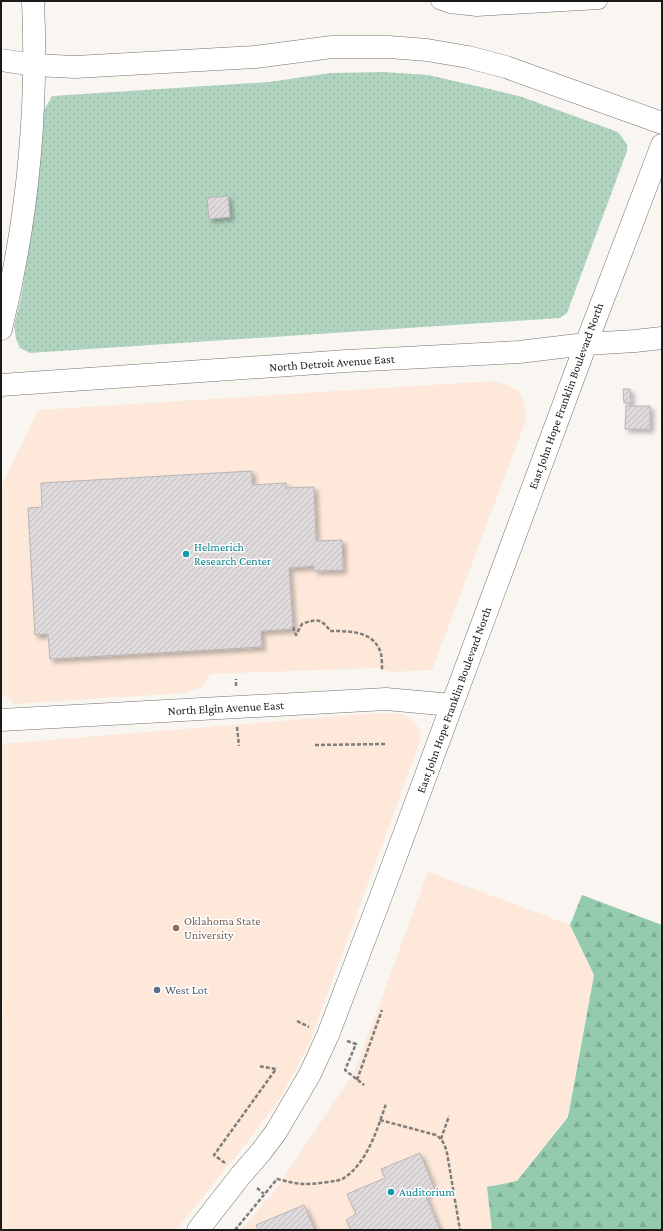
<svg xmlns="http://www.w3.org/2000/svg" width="663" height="1231" font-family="'Crimson Pro',serif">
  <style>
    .education { fill: #fde8da }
    .grass { fill: url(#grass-dots) }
    .forest { fill: url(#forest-firs) }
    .building { fill: url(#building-hatch); stroke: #b9b4b6; filter: url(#shadow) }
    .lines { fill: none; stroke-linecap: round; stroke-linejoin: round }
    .street-casing { stroke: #73716d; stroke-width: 17 }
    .secondary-casing { stroke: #73716d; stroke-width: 23 }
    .primary-casing { stroke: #73716d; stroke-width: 23 }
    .highway-casing { stroke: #73716d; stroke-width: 23 }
    .path { stroke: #807e7c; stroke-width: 2.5; stroke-dasharray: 4 2; stroke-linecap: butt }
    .street { stroke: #fff; stroke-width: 16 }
    .secondary { stroke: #fff; stroke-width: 22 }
    .primary { stroke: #fff; stroke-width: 22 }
    .highway { stroke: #fff; stroke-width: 22 }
    .culture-dot { fill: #0f9aa8; stroke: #fff; stroke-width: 1.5 }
    .education-dot { fill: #8d6e63; stroke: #fff; stroke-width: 1.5 }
    .service-dot { fill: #5c6f8a; stroke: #fff; stroke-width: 1.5 }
    .labels { text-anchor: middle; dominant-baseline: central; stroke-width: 3; stroke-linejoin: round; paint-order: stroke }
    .street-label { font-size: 12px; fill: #1b1a19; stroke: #fff }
    .culture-label { font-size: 12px; fill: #0d838f; stroke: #fff; text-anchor: start }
    .education-label { font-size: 12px; fill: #785e54; stroke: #fff; text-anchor: start }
    .service-label { font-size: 12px; fill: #4e5e75; stroke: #fff; text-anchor: start }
  </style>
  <defs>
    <pattern id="grass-dots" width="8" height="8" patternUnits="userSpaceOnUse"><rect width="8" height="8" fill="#b0d4c0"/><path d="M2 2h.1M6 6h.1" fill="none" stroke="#97b5a4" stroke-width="1.8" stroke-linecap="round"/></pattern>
    <pattern id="forest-firs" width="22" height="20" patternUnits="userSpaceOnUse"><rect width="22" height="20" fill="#94caad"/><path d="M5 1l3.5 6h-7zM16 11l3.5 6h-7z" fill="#7fad94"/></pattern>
    <pattern id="building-hatch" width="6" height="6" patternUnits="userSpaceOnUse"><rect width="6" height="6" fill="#dfdadc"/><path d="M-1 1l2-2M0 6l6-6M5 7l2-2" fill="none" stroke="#bfbabc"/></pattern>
    <filter id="shadow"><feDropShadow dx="3.5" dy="3.5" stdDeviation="2" flood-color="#0004"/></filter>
  </defs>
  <rect width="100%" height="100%" fill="#f9f6f2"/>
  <path class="education" d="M494 381 507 385 519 391 525 405V422L432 670 392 672 377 668 211 674 200 688 184 693 14 704 6 694 1 699V487L38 410Z
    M377 713 402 714 409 718 416 724 421 733 419 744 309 1044 283 1093 252 1136 176 1230H1V1032L3 1005 1 1002V744Z
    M428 872 570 925 594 975 567 1117 517 1181 487 1187 492 1230H241L276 1189 354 1073Z"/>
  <path class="grass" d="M384 72 428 75 494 90 522 97 618 132 627 144V151L567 313 560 318 30 353 20 348 16 339 14 326 21 297 31 236 38 175 44 110 52 96 269 82 331 73Z"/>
  <path class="forest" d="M582 895 662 925V1230H492L487 1187 517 1181 568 1117 594 975 570 925Z"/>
  <path class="building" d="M228 196 230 217 209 219 207 198Z
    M623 389H630L631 403H624Z
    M626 406H650V429H625Z
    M252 471V485L286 483V488L314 487 316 541 342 540 343 570 314 571V566L289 568 293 629 261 631 262 647 50 659 48 634 35 635 28 508 42 507 41 483Z
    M420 1153 435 1190 425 1194 440 1230H351L346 1220 356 1214 347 1194 385 1178 381 1169Z
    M304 1205 315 1230H258L256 1225Z"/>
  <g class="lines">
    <g class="street-casing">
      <path id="street" d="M439 1 450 5 477 8 599 1"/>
    </g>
    <g class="secondary-casing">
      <path id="secondary" d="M34 65 75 67 255 57 332 47H389L427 50 468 57 506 67 662 123
        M1 385 347 361 519 352 586 344 635 341 662 338
        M1 720 386 699 452 705
        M198 1230 241 1175 261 1152 276 1132 310 1074 328 1035 383 891 586 344 662 145"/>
    </g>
    <g class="primary-casing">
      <path id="primary" d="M1 60 34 65"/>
    </g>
    <g class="highway-casing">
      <path id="highway" d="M1 329C27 223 38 111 33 1"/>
    </g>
    <path class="path" d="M293 627 296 635 302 624C315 619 322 618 330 631 350 631 375 631 381 654 382 659 382 665 382 670
      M236 686V679
      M237 727 239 746
      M315 745 387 744
      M297 1021 309 1027
      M347 1041 356 1044 345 1070 364 1085
      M357 1080 382 1010
      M380 1120 436 1135C443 1140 445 1145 447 1153L460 1230
      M441 1139 449 1116
      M225 1163 214 1155 276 1069 258 1066
      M257 1188 264 1194
      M235 1230 277 1179C286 1181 296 1184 305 1184 312 1184 339 1182 344 1178 368 1162 377 1129 386 1104"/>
    <use href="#street" class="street"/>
    <use href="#secondary" class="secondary"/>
    <use href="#primary" class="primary"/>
    <use href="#highway" class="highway"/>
  </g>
  <g class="culture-dot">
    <circle cx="186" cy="554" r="4"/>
    <circle cx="391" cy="1192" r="4"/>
  </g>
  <circle class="education-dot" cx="176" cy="928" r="4"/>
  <circle class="service-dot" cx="157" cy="990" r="4"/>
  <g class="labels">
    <g class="street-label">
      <text transform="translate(332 363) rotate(-4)">North Detroit Avenue East</text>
      <text transform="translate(566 396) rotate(-70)">East John Hope Franklin Boulevard North</text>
      <text transform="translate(454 700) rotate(-70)">East John Hope Franklin Boulevard North</text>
      <text transform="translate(226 708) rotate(-3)">North Elgin Avenue East</text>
    </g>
    <g class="culture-label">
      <text x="194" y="547">Helmerich<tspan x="194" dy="14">Research Center</tspan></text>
      <text x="399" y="1192">Auditorium</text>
    </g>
    <g class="education-label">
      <text x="184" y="921">Oklahoma State<tspan x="184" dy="14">University</tspan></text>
    </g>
    <g class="service-label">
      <text x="165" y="990">West Lot</text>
    </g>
  </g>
  <rect width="663" height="1231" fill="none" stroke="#1b1a19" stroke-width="4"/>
</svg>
